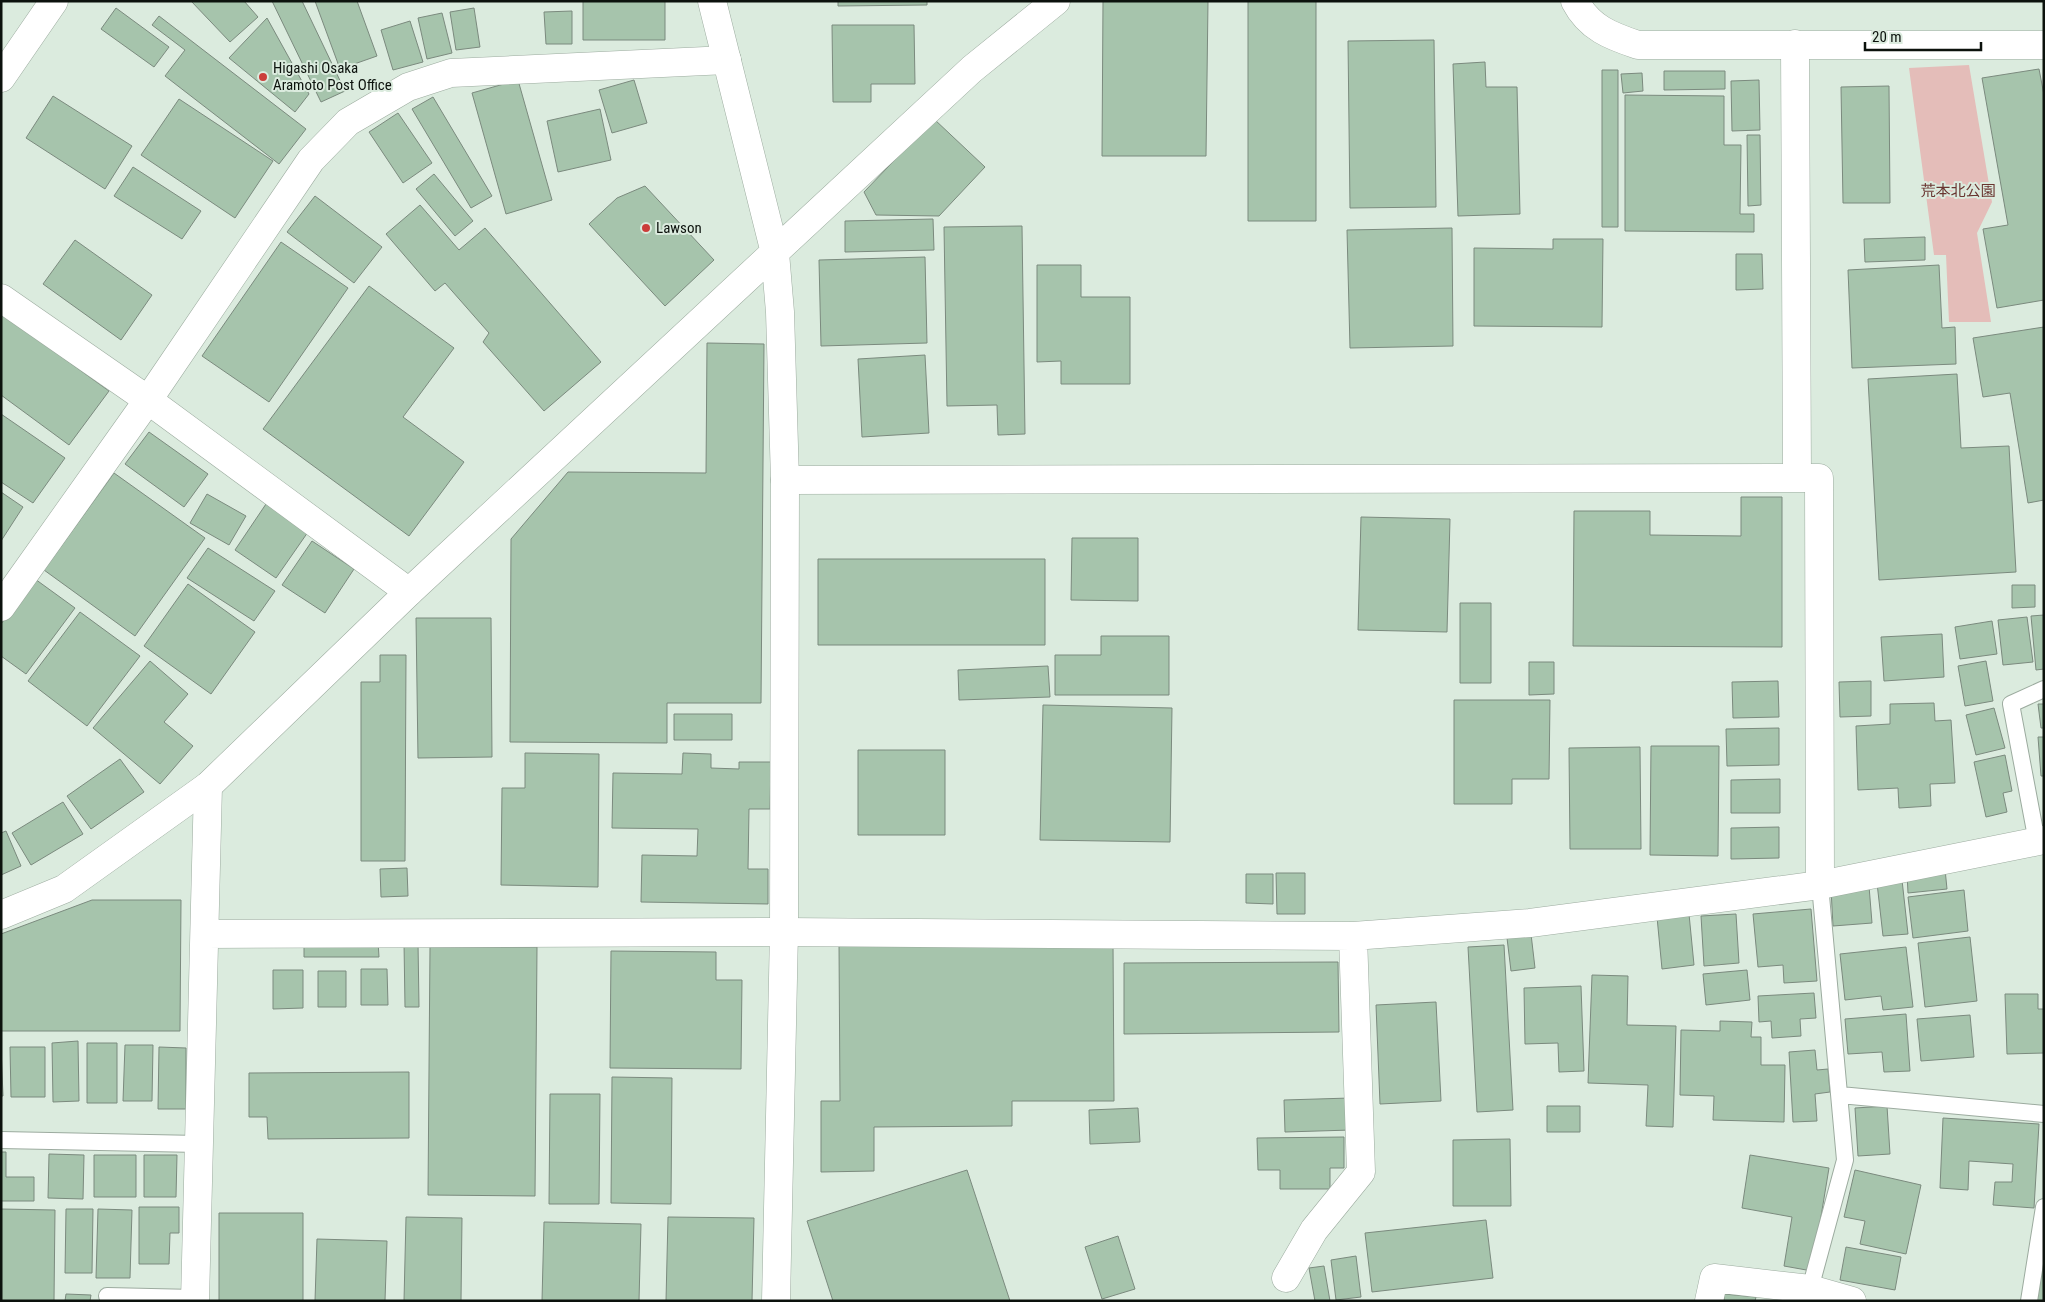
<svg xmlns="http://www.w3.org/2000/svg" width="2045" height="1302" font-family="'Roboto Condensed','Noto Sans JP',sans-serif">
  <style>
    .green { fill: #e4bdb9 }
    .building { fill: #a6c4ac; stroke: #7b8a7e }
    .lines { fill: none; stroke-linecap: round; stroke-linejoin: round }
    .service-casing { stroke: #9cab9f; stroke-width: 18 }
    .minor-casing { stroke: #9cab9f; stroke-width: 29 }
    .tertiary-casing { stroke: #9cab9f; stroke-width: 29 }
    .service { stroke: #fff; stroke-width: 16 }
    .minor { stroke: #fff; stroke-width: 28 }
    .tertiary { stroke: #fff; stroke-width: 28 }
    .poi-dot { fill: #cb3d3a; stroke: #dbebde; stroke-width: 2 }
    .labels { text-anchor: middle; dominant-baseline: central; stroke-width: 4; stroke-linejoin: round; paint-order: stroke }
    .poi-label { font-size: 15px; fill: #0c120d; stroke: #dbebde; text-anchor: start }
    .park-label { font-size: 15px; fill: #693530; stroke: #dbebde }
  </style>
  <rect width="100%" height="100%" fill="#dbebde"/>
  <path class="green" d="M1969 65 1992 202 1977 233 1991 322H1949L1946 255H1934L1909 68Z"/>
  <path class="building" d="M191 1H244L258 17 230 42Z
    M272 1H302L345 91 321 102Z
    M315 1H357L377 56 340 69Z
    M583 1H665V40H583Z
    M838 1H927V5L838 6Z
    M1103 1H1208L1206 156H1102Z
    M1248 1H1316V221H1248Z
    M116 8 169 47 154 67 101 29Z
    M474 8 480 47 456 50 450 12Z
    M572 11V44H546L544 12Z
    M442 13 452 53 427 59 418 18Z
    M159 16 306 129 279 164 165 76 185 50 152 25Z
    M267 18 309 94 295 112 229 58Z
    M410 21 423 62 393 70 381 30Z
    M832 25H914L915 84H871V102H833Z
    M1434 40 1436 207 1350 208 1348 41Z
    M1485 62 1486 87H1517L1520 214 1458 216 1453 64Z
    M2039 69 2044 95V300L1997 308 1983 229 2008 225 1982 78Z
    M1602 70H1618V227H1602Z
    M1664 71H1725V89L1664 90Z
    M1642 73 1643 91 1623 93 1621 74Z
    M518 80 552 200 506 214 472 93Z
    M634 80 647 123 612 133 599 90Z
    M1759 80 1760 130 1732 131 1731 81Z
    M1889 86 1890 203H1843L1841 87Z
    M1625 95 1724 96V145H1741L1740 214H1754V232L1625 231Z
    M53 96 132 146 105 189 26 138Z
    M433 97 492 196 471 208 412 109Z
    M179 99 273 161 235 218 141 155Z
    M600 109 611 160 558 172 547 121Z
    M398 113 432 163 403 183 369 132Z
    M934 119 985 167 939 216 876 215 864 192Z
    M1747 135H1760L1761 205 1748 206Z
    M133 167 201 211 182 239 114 196Z
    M434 174 473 221 455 236 416 189Z
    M645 186 714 260 665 306 589 224 617 198Z
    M315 196 382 247 354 283 287 232Z
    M420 205 459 250 485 228 601 362 544 411 483 342 489 333 445 283 435 291 386 234Z
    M933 219 934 250 845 252V221Z
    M1022 226 1025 434 998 435 997 405 947 406 944 227Z
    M1452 228 1453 346 1350 348 1347 230Z
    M1925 237V260L1865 262 1864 239Z
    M1553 239H1603L1602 327 1474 326V248L1553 249Z
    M75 240 152 295 121 340 43 284Z
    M281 242 348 288 269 402 202 356Z
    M1736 254H1762L1763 289 1736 290Z
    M925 257 927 343 821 346 819 260Z
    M1037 265H1081V297H1130V384H1061V361L1037 362Z
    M1939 265 1942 328 1955 327 1956 364 1852 368 1848 270Z
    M369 286 454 348 403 417 464 462 409 536 263 429Z
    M1 313 109 391 69 445 1 395Z
    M2044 327V500L2028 503 2010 393 1983 397 1973 338Z
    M707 343 764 344 761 703H667V743L510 742 511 539 568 472 706 473Z
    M925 355 929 433 862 437 858 359Z
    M1957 374 1961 448 2009 446 2016 572 1879 580 1868 379Z
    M1 414 65 458 33 503 1 482Z
    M149 432 208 474 184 507 125 464Z
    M114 473 205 538 135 636 44 570Z
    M1 492 23 507 1 541Z
    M207 494 246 516 229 545 190 523Z
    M1741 497H1782V647L1573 646 1574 511H1650V535L1741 536Z
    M266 504 308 532 276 578 235 550Z
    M1361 517 1450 519 1447 632 1358 630Z
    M1072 538H1138V601L1071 600Z
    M312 541 354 569 325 613 282 585Z
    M208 548 275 591 254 621 187 578Z
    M818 559H1045V645H818Z
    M35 579 75 608 26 674 1 656V624Z
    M188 584 255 632 211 694 144 646Z
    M2012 585H2035V607L2012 608Z
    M1460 603H1491V683H1460Z
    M80 612 140 656 87 726 28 681Z
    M2044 615V669L2036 670 2031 616Z
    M2027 617 2033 662 2003 665 1998 620Z
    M416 618H491L492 757 418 758Z
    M1992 621 1997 654 1960 659 1955 627Z
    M1942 634 1944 677 1884 681 1881 637Z
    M1101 636H1169V695H1055V655H1101Z
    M380 655H406L405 861H361V682H380Z
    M150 661 188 694 164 722 193 746 160 784 93 728Z
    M1986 661 1993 701 1965 706 1958 666Z
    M1529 662H1554V694L1529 695Z
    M1048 666 1050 697 959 700 958 670Z
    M1778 681 1779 717 1733 718 1732 682Z
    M1871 681V716L1840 717 1839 682Z
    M1454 700H1550L1549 779H1512V804H1454Z
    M1934 703 1935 721 1951 720 1955 783 1930 784 1931 806 1899 808 1898 788 1858 790 1856 726 1890 724V704Z
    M2038 704H2044V728H2041Z
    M1043 705 1172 708 1170 842 1040 840Z
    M1994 708 2005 748 1976 755 1966 715Z
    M674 714H732V740H674Z
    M1779 728V765L1727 766 1726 729Z
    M2038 737H2044V776H2041Z
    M1651 746H1719L1718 856 1650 855Z
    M1640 747 1641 849H1570L1569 748Z
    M858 750H945V835H858Z
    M525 753 599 754 598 887 501 885 502 788H525Z
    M683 753 711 754V768L739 769V762H771L770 809H749L748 869H768V904L641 902 642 855 697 856 698 829 612 828 613 773 682 774Z
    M2005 755 2012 791 2003 793 2007 812 1986 817 1974 762Z
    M120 759 144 792 91 829 67 796Z
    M1780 779V813H1731V780Z
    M63 802 83 834 31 865 12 833Z
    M1779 827V858L1731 859V828Z
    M6 831 21 866 1 875V833Z
    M407 868 408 896 381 897 380 869Z
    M1945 869 1947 889 1908 893 1907 873Z
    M1276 873H1305V914H1277Z
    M1246 874H1273V904L1246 903Z
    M1902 880 1908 934 1883 936 1877 883Z
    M1869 886 1872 923 1833 926 1831 889Z
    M1964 890 1968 931 1913 938 1908 897Z
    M92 900H181L180 1031H1V934Z
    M1811 909 1817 981 1784 983 1783 965 1758 967 1753 914Z
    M1689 914 1694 965 1662 969 1657 917Z
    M1736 914 1739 963 1704 966 1701 916Z
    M1531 934 1535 968 1511 971 1507 938Z
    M1970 937 1977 1001 1925 1007 1918 943Z
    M304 941H378L379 957H304Z
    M1113 942 1114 1101H1012V1126L874 1127V1171L821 1172V1101H840L839 943Z
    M404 943H418L419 1007H405Z
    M1504 945 1513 1110 1477 1112 1468 947Z
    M430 947H537L535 1196 428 1195Z
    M1906 947 1913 1007 1883 1010 1881 996 1845 1000 1840 954Z
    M611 951 716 952V980H742L741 1069 610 1068Z
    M1338 962 1339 1032 1124 1034V963Z
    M361 969H387L388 1005H361Z
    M273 970H303V1008L273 1009Z
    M1747 970 1750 1000 1706 1005 1703 974Z
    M318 971H346V1007H318Z
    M1592 975 1628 976 1627 1025 1676 1026 1673 1127 1646 1126 1648 1085 1588 1083Z
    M1581 986 1584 1071 1559 1072 1558 1043 1525 1044 1524 988Z
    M1814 993 1816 1018 1800 1019 1801 1036 1772 1038 1771 1021 1759 1022 1758 996Z
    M2005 994H2038V1009H2044V1053L2007 1054Z
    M1436 1002 1441 1101 1380 1104 1376 1005Z
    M1906 1014 1910 1071 1884 1072 1882 1052 1848 1054 1845 1019Z
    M1970 1015 1974 1057 1921 1061 1917 1019Z
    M1720 1021 1752 1022 1751 1037H1761V1065H1785L1784 1122 1713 1120 1714 1096 1680 1095 1681 1030 1720 1031Z
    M78 1041 79 1101 53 1102 52 1043Z
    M87 1043H117V1103H87Z
    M125 1045H153L152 1101H123Z
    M1 1047 3 1096H1Z
    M10 1047H45V1097H11Z
    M159 1047 186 1048V1109H158Z
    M1815 1050 1817 1070 1828 1069 1830 1092 1815 1094 1817 1121 1793 1122 1789 1052Z
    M409 1072V1138L268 1139 267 1117H249V1073Z
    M612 1077 672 1078 671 1204 611 1203Z
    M550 1094H600L599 1204H549Z
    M1350 1098 1351 1130 1285 1132 1284 1100Z
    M1547 1106H1580V1132H1547Z
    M1887 1106 1890 1154 1858 1156 1855 1108Z
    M1138 1108 1140 1142 1090 1144 1089 1110Z
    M1943 1118 2039 1124 2034 1208 1993 1205 1995 1182H2012L2013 1164 1969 1161 1968 1190 1940 1188Z
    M1344 1137V1168H1330V1189H1280V1170H1258L1257 1138Z
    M1510 1139 1511 1206H1453V1140Z
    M1 1152H6V1177H34V1201H1Z
    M49 1154 84 1155 83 1199 48 1198Z
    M94 1155H136V1197H94Z
    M144 1155H177L176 1197H144Z
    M1750 1155 1829 1168 1812 1271 1784 1266 1792 1217 1742 1208Z
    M967 1170 1010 1301H833L807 1221Z
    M1855 1170 1921 1185 1906 1254 1860 1244 1865 1221 1844 1217Z
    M139 1207H179V1233H170L169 1264H139Z
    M1 1209 55 1210 54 1301H1Z
    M66 1209H93L92 1273H65Z
    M98 1209 132 1210 130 1278H96Z
    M219 1213H303V1301H219Z
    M406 1217 462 1218 461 1301H404Z
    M668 1217 754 1218 752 1301H666Z
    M1486 1220 1493 1278 1372 1292 1365 1233Z
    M544 1222 641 1224 639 1301H542Z
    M1118 1236 1135 1289 1102 1299 1085 1247Z
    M317 1239 387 1241 385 1301H315Z
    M1846 1247 1901 1257 1895 1290 1840 1280Z
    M1356 1256 1361 1297 1336 1300 1331 1260Z
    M2043 1264 2044 1301H2037Z
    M1324 1266 1330 1301H1315L1309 1268Z
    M66 1294 91 1295 90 1301H65Z
    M1724 1294 1756 1297 1755 1301H1724Z"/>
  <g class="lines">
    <g class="service-casing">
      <path id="service" d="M2037 842 2011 704 2044 689
        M1840 1095 2044 1114
        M1 1140 199 1144
        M1810 1289 1845 1160 1820 885
        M107 1296 195 1298
        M2029 1301 2044 1207"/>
    </g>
    <g class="minor-casing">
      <path id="minor" d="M1575 1C1589 28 1611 36 1638 45H2044
        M1795 44 1797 478
        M1 298 148 400 409 592
        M785 480 1819 478 1820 885
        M1 607 148 400 311 160 348 122 408 87 451 73 727 60
        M205 934 784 932 1353 936 1530 923 1820 885 2044 840
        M1286 1278 1314 1230 1361 1172 1353 936
        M195 1301 208 786
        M1709 1301 1714 1278 1810 1289 1852 1301"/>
    </g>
    <g class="tertiary-casing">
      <path id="tertiary" d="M712 1 775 253 780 312 785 480 784 932 776 1301
        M1 78 54 1
        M1 915 64 889 208 786 409 592 972 69 1056 1"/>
    </g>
    <use href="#service" class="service"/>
    <use href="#minor" class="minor"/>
    <use href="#tertiary" class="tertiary"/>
  </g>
  <g class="poi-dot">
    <circle cx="263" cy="77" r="5"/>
    <circle cx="646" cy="228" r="5"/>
  </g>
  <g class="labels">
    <g class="poi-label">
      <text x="273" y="68">Higashi Osaka<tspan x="273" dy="17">Aramoto Post Office</tspan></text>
      <text x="656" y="228">Lawson</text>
    </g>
    <g class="park-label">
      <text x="1958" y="191">荒本北公園</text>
    </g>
  </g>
  <rect width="2045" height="1302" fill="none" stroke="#0c120d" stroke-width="5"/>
  <path d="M1865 42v8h116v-8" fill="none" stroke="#0c120d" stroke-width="2.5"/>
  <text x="1872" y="42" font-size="15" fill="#0c120d" stroke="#dbebde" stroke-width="4" paint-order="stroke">20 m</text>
</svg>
